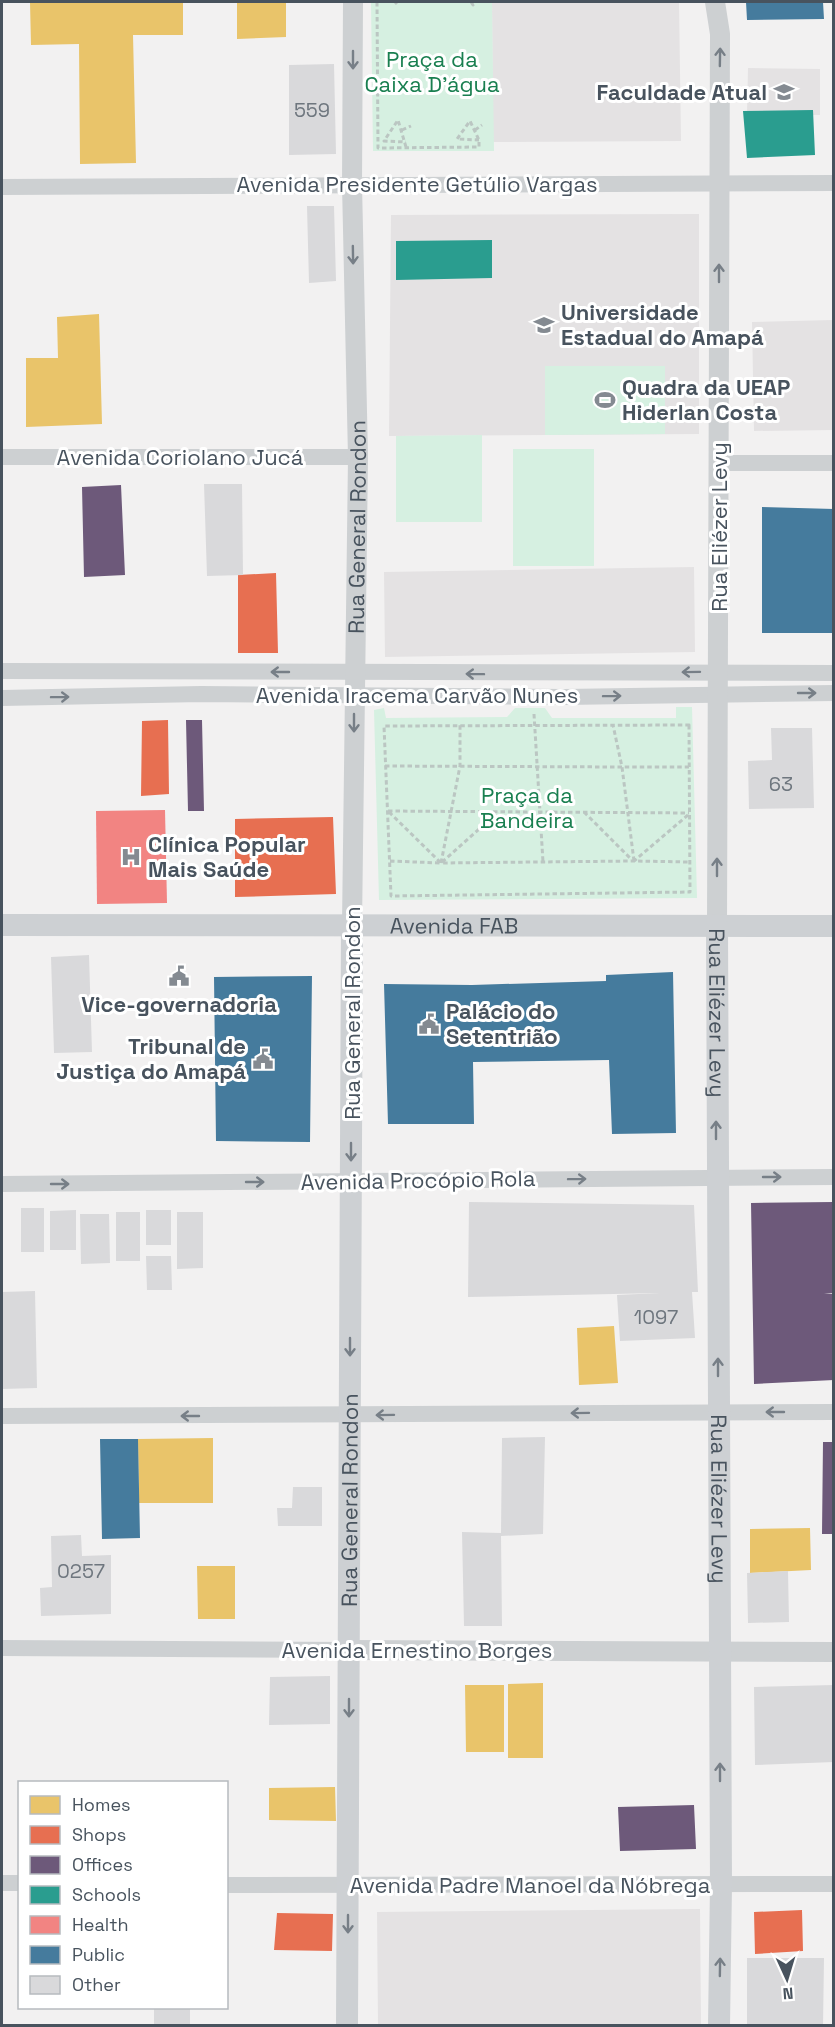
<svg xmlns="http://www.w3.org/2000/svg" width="835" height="2027" font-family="'Space Grotesk',sans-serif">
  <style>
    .education { fill: #e4e2e3 }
    .green { fill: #d6f0e1 }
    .homes { fill: #e9c46a }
    .shops { fill: #e76f51 }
    .offices { fill: #6d597a }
    .schools { fill: #2a9d8f }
    .health { fill: #f28482 }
    .public { fill: #457b9d }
    .building { fill: #d9d9db }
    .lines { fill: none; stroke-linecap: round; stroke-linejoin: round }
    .path { stroke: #bbc6c2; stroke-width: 3; stroke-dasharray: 4.5 3; stroke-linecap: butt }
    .minor { stroke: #cdd0d2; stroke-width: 16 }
    .tertiary { stroke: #cdd0d2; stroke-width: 20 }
    .secondary { stroke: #cdd0d3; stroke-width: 22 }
    .oneway { stroke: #777f87 }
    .labels { text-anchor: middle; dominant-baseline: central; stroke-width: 6; stroke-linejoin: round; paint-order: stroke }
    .number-label { font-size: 20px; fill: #6e767e }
    .park-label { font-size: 22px; fill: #197f50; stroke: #fff }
    .poi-label { font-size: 22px; font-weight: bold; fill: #48535e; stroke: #fff; text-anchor: start }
    .street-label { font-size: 22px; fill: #48535e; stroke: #fff }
  </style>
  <rect width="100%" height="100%" fill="#f2f1f1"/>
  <path class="education" d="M492 2H679L681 141 493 142Z
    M748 68 820 69V115L747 114Z
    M699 214V434L389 436 391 215Z
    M833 320V430L754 431 752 322Z
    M694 567 695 652 385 657 384 572Z
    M700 1909 701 2025H378L377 1912Z"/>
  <path class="green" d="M371 2H492L494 151H373Z
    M545 366H665V434L545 435Z
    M482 435V522H396V436Z
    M513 449H594V566H513Z
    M676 707H692L697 898 379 900 374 710 384 708 386 718 507 717 515 708H545L552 718H676Z"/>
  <path class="homes" d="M30 2H183V35H133L136 163 80 164 79 44 31 45Z
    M237 2H286V37L237 39Z
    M99 314 102 424 26 427V358H58L57 317Z
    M614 1326 618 1383 579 1385 577 1328Z
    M213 1438V1503H139L138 1439Z
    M810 1528 811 1570 750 1573V1529Z
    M197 1566H235V1619H198Z
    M543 1683V1758H508V1684Z
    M465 1685H504V1752H466Z
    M335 1787 336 1821 269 1820V1788Z"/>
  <path class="shops" d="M276 573 278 653H238V575Z
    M168 720 169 794 141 796 142 721Z
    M333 817 336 894 235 897V819Z
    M802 1910 803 1951 755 1954 754 1912Z
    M277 1913 333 1914 332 1951 274 1950Z"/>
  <path class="offices" d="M121 485 125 575 84 577 82 487Z
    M186 720H202L204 811H188Z
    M834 1202V1293L824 1294H834V1380L754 1384 751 1203Z
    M823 1442H834V1534H822Z
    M694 1805 696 1849 620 1851 618 1807Z"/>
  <path class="schools" d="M813 110 815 155 747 158 743 111Z
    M492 240V278L396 280V241Z"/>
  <path class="health" d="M165 810 167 903 97 904 96 811Z"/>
  <path class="public" d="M746 2H823L824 19 747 20Z
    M762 507 834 509V633H762Z
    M673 972 676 1133 612 1134 609 1060 473 1062 474 1124H388L384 984 472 985 606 981V975Z
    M312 976 310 1142 216 1141 214 977Z
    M100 1439H138L140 1538 102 1539Z"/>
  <path class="building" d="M334 64 336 154 289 155V65Z
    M307 206H334L336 281 309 283Z
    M204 484H242L243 575 207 576Z
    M771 728H812L814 808 749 809 748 761 772 760Z
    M89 955 92 1052 54 1053 51 957Z
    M469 1202 694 1205 698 1292H692L695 1338 620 1341 617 1295 660 1293 468 1297Z
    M21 1208H44V1252H21Z
    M76 1210V1250H50V1211Z
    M146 1210H171V1245H146Z
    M116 1212H140V1261H116Z
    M177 1212H203V1268L177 1269Z
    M80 1214H109L110 1263 81 1264Z
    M146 1256H171L172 1290H147Z
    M35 1291 37 1388 2 1389V1292Z
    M545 1437 543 1534 501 1536 502 1626H464L462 1532 501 1533 502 1438Z
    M293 1487H322V1526H278L277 1508H292Z
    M81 1535 82 1556 111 1555V1614L41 1616 40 1588 52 1587 51 1536Z
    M788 1571 789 1622 748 1623 747 1573Z
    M330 1676V1724L269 1725 270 1677Z
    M834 1685V1762L755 1765 754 1687Z
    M747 1958H824L823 2026H747Z
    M154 2008H190V2026H154Z"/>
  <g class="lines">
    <path class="path" d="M377 2 378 148 479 147V140L470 121 457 139 479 140
      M395 2 397 4
      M471 2 473 5 475 2
      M402 130 411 126
      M475 130 482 125
      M406 147 398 120 384 141 406 142
      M534 714 543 862
      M689 725 690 892 391 896 384 726Z
      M385 766 622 767 613 725
      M388 811 689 813
      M389 812 441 863 634 861
      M584 812 632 860
      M688 815 634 861 690 862
      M390 861 441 863 498 812
      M634 861 622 767H689
      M441 863 460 766V725"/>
    <path class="minor" d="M2 187 834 183
      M2 457H358
      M720 463H834
      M2 671 834 673
      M2 698 201 694 564 697 834 693
      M2 1184 834 1177
      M2 1416 834 1412
      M2 1648 350 1650
      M2 1883H20
      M226 1885 834 1884"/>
    <g class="tertiary">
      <path d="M715 2 720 34 717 926"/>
      <path id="s1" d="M352 925 358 457 352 184 353 2"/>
      <path d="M350 1650 834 1652"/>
    </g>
    <g class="secondary">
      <path id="s2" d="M2 925 834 926"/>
      <path id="s3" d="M717 926 721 1885 719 2026"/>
      <path id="s4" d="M347 2026 352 925"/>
    </g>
  </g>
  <defs><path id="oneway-shaft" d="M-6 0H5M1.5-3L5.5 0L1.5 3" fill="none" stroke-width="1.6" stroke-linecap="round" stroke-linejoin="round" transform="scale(1.5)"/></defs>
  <g class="oneway">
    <use href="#oneway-shaft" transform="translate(720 57) rotate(-89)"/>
    <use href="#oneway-shaft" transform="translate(353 60) rotate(90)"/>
    <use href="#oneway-shaft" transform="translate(353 255) rotate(89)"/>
    <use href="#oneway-shaft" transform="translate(719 273) rotate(-90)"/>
    <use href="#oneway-shaft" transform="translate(280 672) rotate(-180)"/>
    <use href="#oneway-shaft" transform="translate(691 672) rotate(179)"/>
    <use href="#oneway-shaft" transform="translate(475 674) rotate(-179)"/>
    <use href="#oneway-shaft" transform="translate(807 693)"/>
    <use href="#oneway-shaft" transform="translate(612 696) rotate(-1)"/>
    <use href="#oneway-shaft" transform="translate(60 697) rotate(-1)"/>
    <use href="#oneway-shaft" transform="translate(354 723) rotate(90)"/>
    <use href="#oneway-shaft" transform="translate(717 867) rotate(-90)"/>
    <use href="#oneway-shaft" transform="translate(716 1130) rotate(-90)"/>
    <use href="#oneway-shaft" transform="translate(351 1152) rotate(90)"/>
    <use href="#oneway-shaft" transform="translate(772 1177)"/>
    <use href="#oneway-shaft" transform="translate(577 1179) rotate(-1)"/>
    <use href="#oneway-shaft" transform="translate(255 1182)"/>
    <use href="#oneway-shaft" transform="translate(60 1184)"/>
    <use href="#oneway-shaft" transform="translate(350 1347) rotate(90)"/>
    <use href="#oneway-shaft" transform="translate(718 1367) rotate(-90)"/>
    <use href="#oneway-shaft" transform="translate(775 1412) rotate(-180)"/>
    <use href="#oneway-shaft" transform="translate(580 1413) rotate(179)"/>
    <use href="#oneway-shaft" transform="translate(385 1415) rotate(179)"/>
    <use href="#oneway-shaft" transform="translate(190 1416) rotate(180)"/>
    <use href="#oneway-shaft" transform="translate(349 1708) rotate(90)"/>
    <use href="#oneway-shaft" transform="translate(720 1772) rotate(-90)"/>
    <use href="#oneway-shaft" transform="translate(348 1924) rotate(90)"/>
    <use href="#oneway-shaft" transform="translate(720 1967) rotate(-89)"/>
  </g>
  <defs>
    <g id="university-bare" transform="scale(1.62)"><path d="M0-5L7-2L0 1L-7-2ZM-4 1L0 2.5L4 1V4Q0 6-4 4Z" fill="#848a91" stroke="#fff" stroke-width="2.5" paint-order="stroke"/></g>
    <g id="stadium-bare" transform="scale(1.62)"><path d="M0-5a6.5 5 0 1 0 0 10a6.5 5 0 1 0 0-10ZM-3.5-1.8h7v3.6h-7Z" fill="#848a91" stroke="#fff" stroke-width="2.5" paint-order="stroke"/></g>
    <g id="hospital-bare" transform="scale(1.62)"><path d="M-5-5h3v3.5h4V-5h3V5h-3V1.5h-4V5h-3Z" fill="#848a91" stroke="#fff" stroke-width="2.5" paint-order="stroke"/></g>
    <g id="civic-bare" transform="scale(1.62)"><path d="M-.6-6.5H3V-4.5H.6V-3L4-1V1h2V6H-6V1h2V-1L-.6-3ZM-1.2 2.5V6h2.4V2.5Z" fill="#848a91" stroke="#fff" stroke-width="2.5" paint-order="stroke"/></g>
  </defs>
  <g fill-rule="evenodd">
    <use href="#university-bare" x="784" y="92"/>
    <use href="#university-bare" x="544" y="325"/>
    <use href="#stadium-bare" x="605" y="400"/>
    <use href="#hospital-bare" x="131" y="857"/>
    <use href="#civic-bare" x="179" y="976"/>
    <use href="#civic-bare" x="429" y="1024"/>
    <use href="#civic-bare" x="263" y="1059"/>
  </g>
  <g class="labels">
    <g class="number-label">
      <text x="312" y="110">559</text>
      <text x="781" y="784">63</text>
      <text x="656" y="1317">1097</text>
      <text x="81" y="1571">0257</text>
    </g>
    <g class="park-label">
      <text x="432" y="59">Praça da<tspan x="432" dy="25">Caixa D'água</tspan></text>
      <text x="527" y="795">Praça da<tspan x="527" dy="25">Bandeira</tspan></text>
    </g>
    <g class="poi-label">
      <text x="767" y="92" text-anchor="end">Faculdade Atual</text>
      <text x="561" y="312">Universidade<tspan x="561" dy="25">Estadual do Amapá</tspan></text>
      <text x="622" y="387">Quadra da UEAP<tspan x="622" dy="25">Hiderlan Costa</tspan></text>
      <text x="148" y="844">Clínica Popular<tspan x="148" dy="25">Mais Saúde</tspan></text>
      <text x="179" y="1004" text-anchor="middle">Vice-governadoria</text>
      <text x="446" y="1011">Palácio do<tspan x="446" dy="25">Setentrião</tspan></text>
      <text x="246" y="1046" text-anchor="end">Tribunal de<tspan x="246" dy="25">Justiça do Amapá</tspan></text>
    </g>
    <g class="street-label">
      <text x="417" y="184">Avenida Presidente Getúlio Vargas</text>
      <text x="180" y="457">Avenida Coriolano Jucá</text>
      <text stroke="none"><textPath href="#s1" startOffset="398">Rua General Rondon</textPath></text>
      <text transform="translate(719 527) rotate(-90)">Rua Eliézer Levy</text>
      <text x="417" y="695">Avenida Iracema Carvão Nunes</text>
      <text stroke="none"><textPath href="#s2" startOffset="452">Avenida FAB</textPath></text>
      <text transform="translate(352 1013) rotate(-90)">Rua General Rondon</text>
      <text stroke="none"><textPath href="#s3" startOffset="87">Rua Eliézer Levy</textPath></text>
      <text transform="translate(418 1180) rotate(-1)">Avenida Procópio Rola</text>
      <text stroke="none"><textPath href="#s4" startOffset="526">Rua General Rondon</textPath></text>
      <text stroke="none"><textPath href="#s3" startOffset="573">Rua Eliézer Levy</textPath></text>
      <text x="417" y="1650">Avenida Ernestino Borges</text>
      <text x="530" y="1885">Avenida Padre Manoel da Nóbrega</text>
    </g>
  </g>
  <rect width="835" height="2027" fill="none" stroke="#48535e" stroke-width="6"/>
  <rect x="18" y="1781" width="210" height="228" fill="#ffffff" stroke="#b6babf" stroke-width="1.5"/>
  <rect x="30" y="1796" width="30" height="18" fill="#e9c46a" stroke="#b6babf" stroke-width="1.5"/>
  <text x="72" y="1811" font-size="18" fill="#48535e">Homes</text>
  <rect x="30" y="1826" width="30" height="18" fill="#e76f51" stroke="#b6babf" stroke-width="1.5"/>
  <text x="72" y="1841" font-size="18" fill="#48535e">Shops</text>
  <rect x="30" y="1856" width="30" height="18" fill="#6d597a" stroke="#b6babf" stroke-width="1.5"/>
  <text x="72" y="1871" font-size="18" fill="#48535e">Offices</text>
  <rect x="30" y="1886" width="30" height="18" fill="#2a9d8f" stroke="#b6babf" stroke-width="1.5"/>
  <text x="72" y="1901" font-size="18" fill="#48535e">Schools</text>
  <rect x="30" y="1916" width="30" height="18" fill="#f28482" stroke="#b6babf" stroke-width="1.5"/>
  <text x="72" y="1931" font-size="18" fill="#48535e">Health</text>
  <rect x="30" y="1946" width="30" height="18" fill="#457b9d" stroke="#b6babf" stroke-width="1.5"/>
  <text x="72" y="1961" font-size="18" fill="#48535e">Public</text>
  <rect x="30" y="1976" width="30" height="18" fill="#d9d9db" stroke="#b6babf" stroke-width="1.5"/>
  <text x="72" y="1991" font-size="18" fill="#48535e">Other</text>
  <g transform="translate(787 1979) rotate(176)" stroke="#ffffff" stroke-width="4.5" paint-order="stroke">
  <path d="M0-4.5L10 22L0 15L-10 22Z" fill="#48535e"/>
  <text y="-9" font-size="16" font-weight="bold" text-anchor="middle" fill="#48535e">N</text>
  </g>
</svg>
